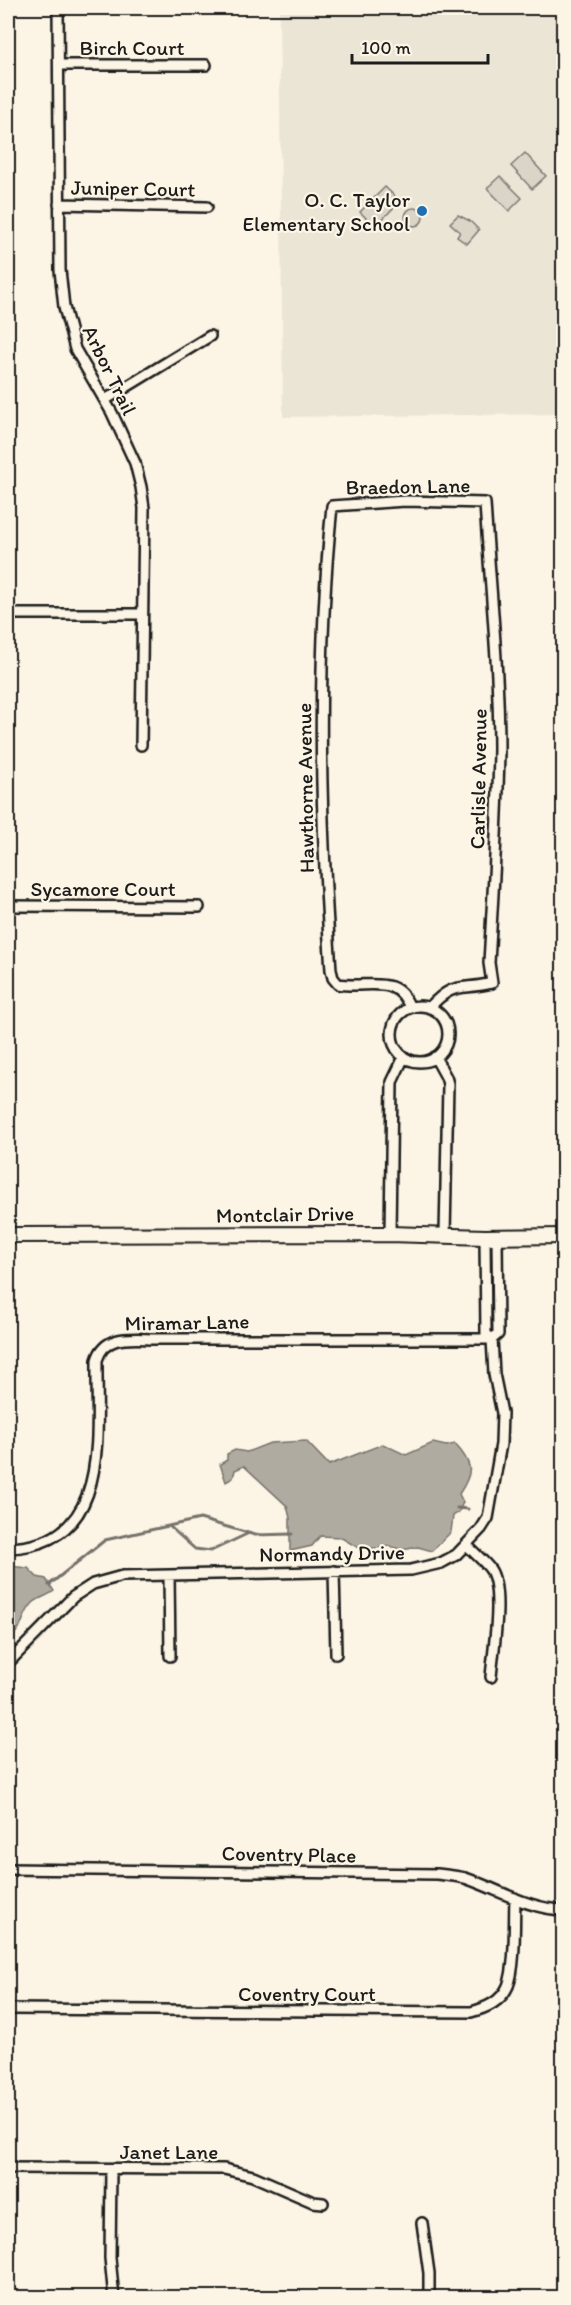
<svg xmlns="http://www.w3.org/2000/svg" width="571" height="2305" font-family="Itim,sans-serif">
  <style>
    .built { fill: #ebe5d6 }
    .green { fill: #dbd5c8; stroke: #7c7872; stroke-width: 1.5 }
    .water { fill: #b0aba1; stroke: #75726c; stroke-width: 1.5 }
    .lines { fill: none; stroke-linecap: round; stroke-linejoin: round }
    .stream { stroke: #75726c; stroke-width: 3 }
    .street-casing { stroke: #1c1c1c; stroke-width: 14 }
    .secondary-casing { stroke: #1c1c1c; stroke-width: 18 }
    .street { stroke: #fcf5e5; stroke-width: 9 }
    .secondary { stroke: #fcf5e5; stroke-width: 14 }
    .poi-dot { fill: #1f6fb2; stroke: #fcf5e5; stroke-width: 2 }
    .labels { text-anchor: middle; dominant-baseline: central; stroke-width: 4.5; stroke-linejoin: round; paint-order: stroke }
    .street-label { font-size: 21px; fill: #1c1c1c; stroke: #fcf5e5 }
    .poi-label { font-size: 21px; fill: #1c1c1c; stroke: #fcf5e5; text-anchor: end }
  </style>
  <rect width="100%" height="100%" fill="#fcf5e5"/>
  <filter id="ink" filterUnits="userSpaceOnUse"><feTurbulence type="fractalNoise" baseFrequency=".0167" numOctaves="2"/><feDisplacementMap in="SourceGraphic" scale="12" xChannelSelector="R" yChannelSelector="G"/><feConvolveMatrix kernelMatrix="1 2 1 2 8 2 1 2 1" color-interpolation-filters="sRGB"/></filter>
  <g filter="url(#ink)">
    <path class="built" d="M279 8H563V414L283 417Z"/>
    <path class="green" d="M525 153 546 176 532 189 511 166Z
      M500 176 522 198 509 211 487 188Z
      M385 187 400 201 375 227 360 212Z
      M405 217a9 9 0 1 1 18 0a9 9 0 1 1-18 0Z
      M458 215 470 221 479 230 467 244 457 237 460 232 450 223Z"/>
    <path class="water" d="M306 1441 329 1465 383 1444 406 1455 433 1443 446 1446 455 1444C473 1464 474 1472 459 1494L463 1502 459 1512 453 1516 451 1532 432 1551 418 1547 402 1550 390 1546 362 1550 340 1537 320 1536 312 1546 290 1551V1518L287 1506 244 1466 235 1470 233 1478 226 1482 220 1464 227 1460V1454L235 1450 247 1452 270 1443Z
      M8 1566 28 1568 37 1577 46 1579 54 1591C48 1596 38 1598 33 1603 21 1615 25 1628 8 1640Z"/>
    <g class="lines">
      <path class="stream" d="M457 1508 468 1509
        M169 1526 195 1549 211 1551 247 1534
        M49 1585 105 1540 200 1519 255 1535 292 1534"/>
      <g class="street-casing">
        <path id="street" d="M58 8 60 270 64 307 75 349 112 413 135 463 141 487 144 508 141 745
          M59 65H206
          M59 204 207 207
          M105 400 210 336
          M8 614H141
          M8 906 199 907
          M392 1034a28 28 0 1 1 56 0a28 28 0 1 1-56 0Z
          M410 1008C397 973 368 989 338 984L333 978 331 970C320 813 316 663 332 506L405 501 485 503C490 585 499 667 499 749 498 821 493 892 489 963L492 983C461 991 454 980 429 1008
          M435 1057 446 1077 448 1084 445 1235
          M390 1234 392 1082 404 1057
          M467 1545C474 1553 484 1561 490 1569 504 1589 493 1652 491 1677
          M8 1548C113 1545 96 1434 97 1360 105 1333 133 1339 157 1339H492L498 1334 497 1237
          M334 1571 336 1654
          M169 1575 170 1656
          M8 1663 73 1597 93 1584 122 1576 411 1570 441 1563 456 1555 481 1529 488 1518 501 1444 502 1413 494 1374 492 1339 486 1334 485 1237
          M8 1869 437 1874C446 1875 456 1876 465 1878 498 1889 528 1909 564 1910
          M8 2009 471 2012C486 2008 501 2002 508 1986 516 1967 514 1920 515 1898
          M8 2168 224 2169 253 2176 313 2202 323 2203
          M111 2169 110 2258 114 2298
          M422 2223 429 2273V2298"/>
      </g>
      <g class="secondary-casing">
        <path id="secondary" d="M8 1235 390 1234 485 1237 564 1236"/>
      </g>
      <use href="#street" class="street"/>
      <use href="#secondary" class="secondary"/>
    </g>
  </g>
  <circle class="poi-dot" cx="422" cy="211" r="6"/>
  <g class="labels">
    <g class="street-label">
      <text x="132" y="47">Birch Court</text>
      <text transform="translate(133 188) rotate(1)">Juniper Court</text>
      <text transform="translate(110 370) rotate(64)">Arbor Trail</text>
      <text transform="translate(408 486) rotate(-1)">Braedon Lane</text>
      <text transform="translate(478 779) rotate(-89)">Carlisle Avenue</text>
      <text transform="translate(305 788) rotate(-91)">Hawthorne Avenue</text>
      <text x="103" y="888">Sycamore Court</text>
      <text transform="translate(285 1214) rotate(-1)">Montclair Drive</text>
      <text transform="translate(187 1322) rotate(-1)">Miramar Lane</text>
      <text transform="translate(332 1553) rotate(-1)">Normandy Drive</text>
      <text transform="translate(289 1854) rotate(1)">Coventry Place</text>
      <text x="307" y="1993">Coventry Court</text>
      <text x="169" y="2151">Janet Lane</text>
    </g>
    <g class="poi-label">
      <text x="410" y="199">O. C. Taylor<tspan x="410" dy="24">Elementary School</tspan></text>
    </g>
  </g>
  <rect width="571" height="2305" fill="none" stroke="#fcf5e5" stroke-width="30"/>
  <rect x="15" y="15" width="541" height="2275" fill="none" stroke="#1c1c1c" stroke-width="2" filter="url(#ink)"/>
  <path d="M352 54v9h136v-9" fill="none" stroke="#1c1c1c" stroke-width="3"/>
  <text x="361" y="54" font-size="18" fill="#1c1c1c" stroke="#fcf5e5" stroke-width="4.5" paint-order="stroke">100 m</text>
</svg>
